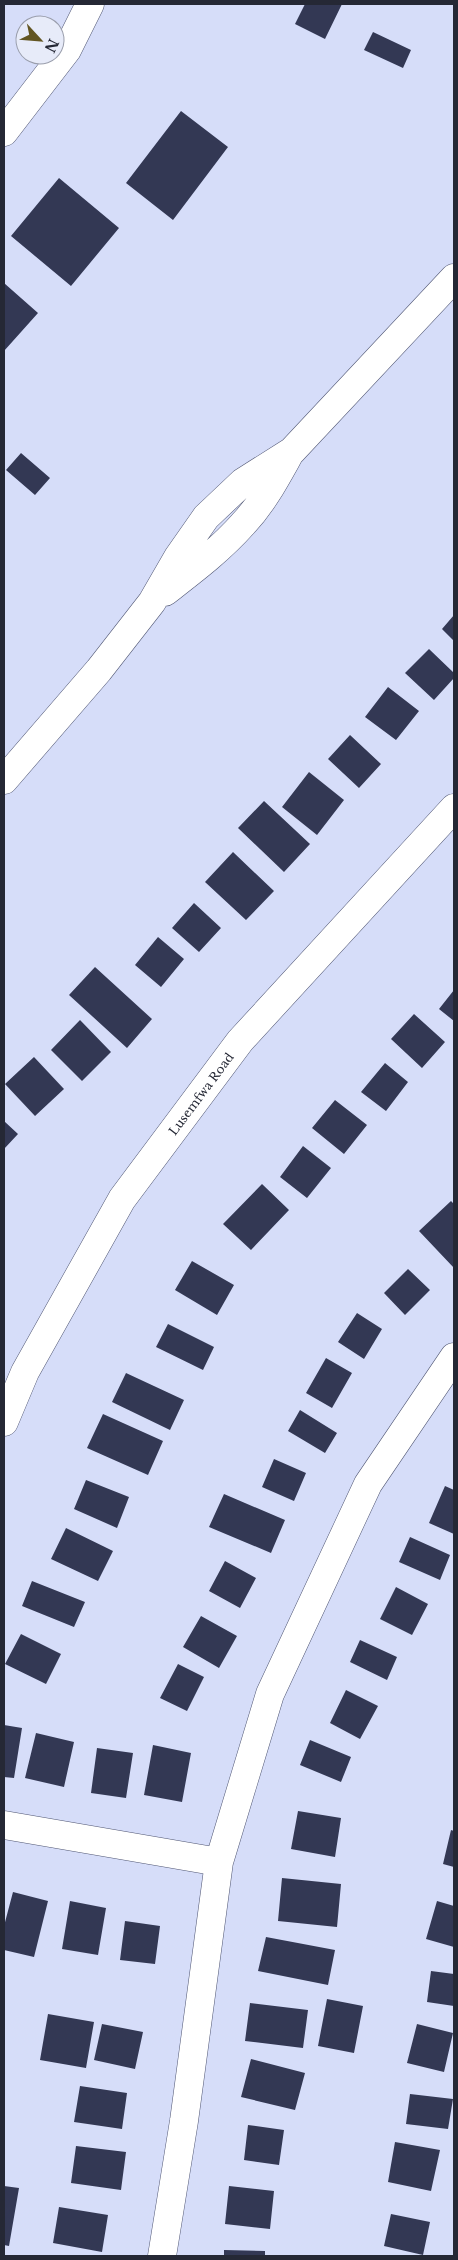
<svg xmlns="http://www.w3.org/2000/svg" width="458" height="2260" font-family="'Libre Baskerville',serif">
  <style>
    .building { fill: #333854 }
    .lines { fill: none; stroke-linecap: round; stroke-linejoin: round }
    .street-casing { stroke: #515774; stroke-width: 29 }
    .secondary-casing { stroke: #515774; stroke-width: 29 }
    .street { stroke: #fff; stroke-width: 28 }
    .secondary { stroke: #fff; stroke-width: 28 }
    .labels { text-anchor: middle; dominant-baseline: central; stroke-width: 5; stroke-linejoin: round; paint-order: stroke }
    .street-label { font-size: 12px; fill: #252835; stroke: #e7ebf9 }
  </style>
  <rect width="100%" height="100%" fill="#d6ddf9"/>
  <path class="building" d="M305 4H342L325 39 295 24Z
    M373 32 411 50 403 68 364 50Z
    M181 111 228 147 173 220 126 183Z
    M59 178 119 228 71 286 11 236Z
    M4 283 38 313 4 351Z
    M21 453 50 478 35 495 6 470Z
    M454 615V641L442 629Z
    M429 649 454 673V678L434 700 405 673Z
    M388 687 419 711 396 740 365 717Z
    M350 735 381 764 359 788 328 759Z
    M309 772 344 800 317 835 282 807Z
    M264 801 310 844 284 872 238 828Z
    M233 852 274 891 246 920 205 882Z
    M194 903 221 928 199 952 172 928Z
    M158 937 184 959 161 987 135 965Z
    M95 967 152 1019 127 1048 69 995Z
    M454 990V1021L439 1009Z
    M414 1014 445 1042 422 1068 391 1039Z
    M80 1020 111 1052 82 1081 51 1050Z
    M34 1057 64 1089 35 1116 5 1084Z
    M385 1063 408 1082 386 1111 361 1092Z
    M335 1100 367 1125 344 1154 312 1128Z
    M4 1121 18 1134 4 1149Z
    M303 1146 331 1168 307 1198 280 1177Z
    M262 1184 289 1210 251 1250 223 1224Z
    M451 1201 454 1204V1268L419 1231Z
    M192 1261 234 1285 217 1315 175 1290Z
    M408 1269 430 1290 405 1315 384 1293Z
    M357 1313 382 1329 364 1359 338 1342Z
    M168 1324 214 1347 203 1370 156 1347Z
    M326 1358 352 1373 332 1408 306 1393Z
    M126 1373 184 1400 170 1430 112 1402Z
    M300 1410 337 1433 325 1453 288 1431Z
    M103 1414 163 1441 148 1475 87 1448Z
    M274 1459 306 1473 294 1501 262 1487Z
    M86 1480 129 1497 117 1528 74 1509Z
    M445 1486 454 1490V1534L429 1523Z
    M224 1494 285 1520 271 1553 209 1527Z
    M66 1528 113 1551 98 1581 51 1559Z
    M410 1537 450 1555 440 1580 399 1562Z
    M225 1561 256 1578 240 1608 209 1591Z
    M32 1581 85 1602 74 1627 22 1606Z
    M396 1587 428 1604 412 1635 380 1619Z
    M201 1616 237 1636 219 1668 183 1647Z
    M21 1634 61 1654 46 1684 5 1664Z
    M360 1640 397 1657 387 1680 350 1662Z
    M178 1664 204 1677 187 1711 160 1698Z
    M346 1690 378 1706 360 1739 330 1723Z
    M4 1725 22 1728 14 1778 4 1777Z
    M36 1733 74 1742 64 1787 25 1778Z
    M310 1740 351 1757 341 1782 300 1765Z
    M153 1745 191 1753 182 1802 144 1795Z
    M97 1748 133 1753 126 1798 91 1793Z
    M298 1811 341 1818 335 1857 291 1849Z
    M451 1830 454 1831V1867L443 1864Z
    M282 1878 341 1884 337 1927 278 1921Z
    M13 1892 48 1901 34 1957 4 1950V1926Z
    M70 1901 106 1908 98 1955 62 1949Z
    M437 1901 454 1906V1947L426 1939Z
    M125 1921 160 1926 155 1964 120 1960Z
    M266 1937 335 1950 328 1985 258 1971Z
    M431 1971 454 1974V2006L427 2002Z
    M327 1999 363 2006 354 2053 318 2046Z
    M250 2003 308 2010 303 2048 245 2041Z
    M48 2014 94 2022 86 2068 40 2060Z
    M102 2024 143 2032 135 2069 94 2060Z
    M417 2024 453 2033 444 2072 407 2063Z
    M251 2059 305 2073 295 2110 241 2097Z
    M80 2086 127 2093 122 2129 74 2122Z
    M410 2094 453 2099 448 2129 406 2124Z
    M248 2125 284 2130 279 2165 244 2160Z
    M395 2142 440 2150 431 2191 388 2182Z
    M76 2146 126 2152 121 2190 71 2183Z
    M4 2186 19 2188 9 2246 4 2245Z
    M229 2186 274 2191 270 2229 225 2224Z
    M59 2207 108 2215 102 2252 53 2243Z
    M391 2214 430 2222 423 2255 384 2246Z
    M224 2250 265 2251V2256H224Z"/>
  <g class="lines">
    <g class="street-casing">
      <path id="street" d="M4 132 67 50 90 4
        M165 592C192 571 220 550 243 524 263 503 276 478 290 453
        M4 780 99 670 152 602 178 557 206 517 243 482 292 451 454 278
        M4 1825 219 1862
        M162 2256 184 2121 219 1862 270 1694 368 1484 454 1357"/>
    </g>
    <g class="secondary-casing">
      <g id="secondary">
        <path id="s1" d="M4 1422 25 1372 122 1199 240 1041 454 808"/>
      </g>
    </g>
    <use href="#street" class="street"/>
    <use href="#secondary" class="secondary"/>
  </g>
  <g class="labels">
    <g class="street-label">
      <text stroke="none"><textPath href="#s1" startOffset="384">Lusemfwa Road</textPath></text>
    </g>
  </g>
  <rect width="458" height="2260" fill="none" stroke="#252835" stroke-width="10"/>
  <g transform="translate(40 40) rotate(116)"><circle r="24" fill="#e7ebf9" stroke="#999dab"/>
  <path d="M0-4L9 19L0 12L-9 19Z" fill="#625522"/>
  <text y="-8" font-size="14" font-weight="bold" text-anchor="middle" fill="#252835">N</text>
  </g>
</svg>
